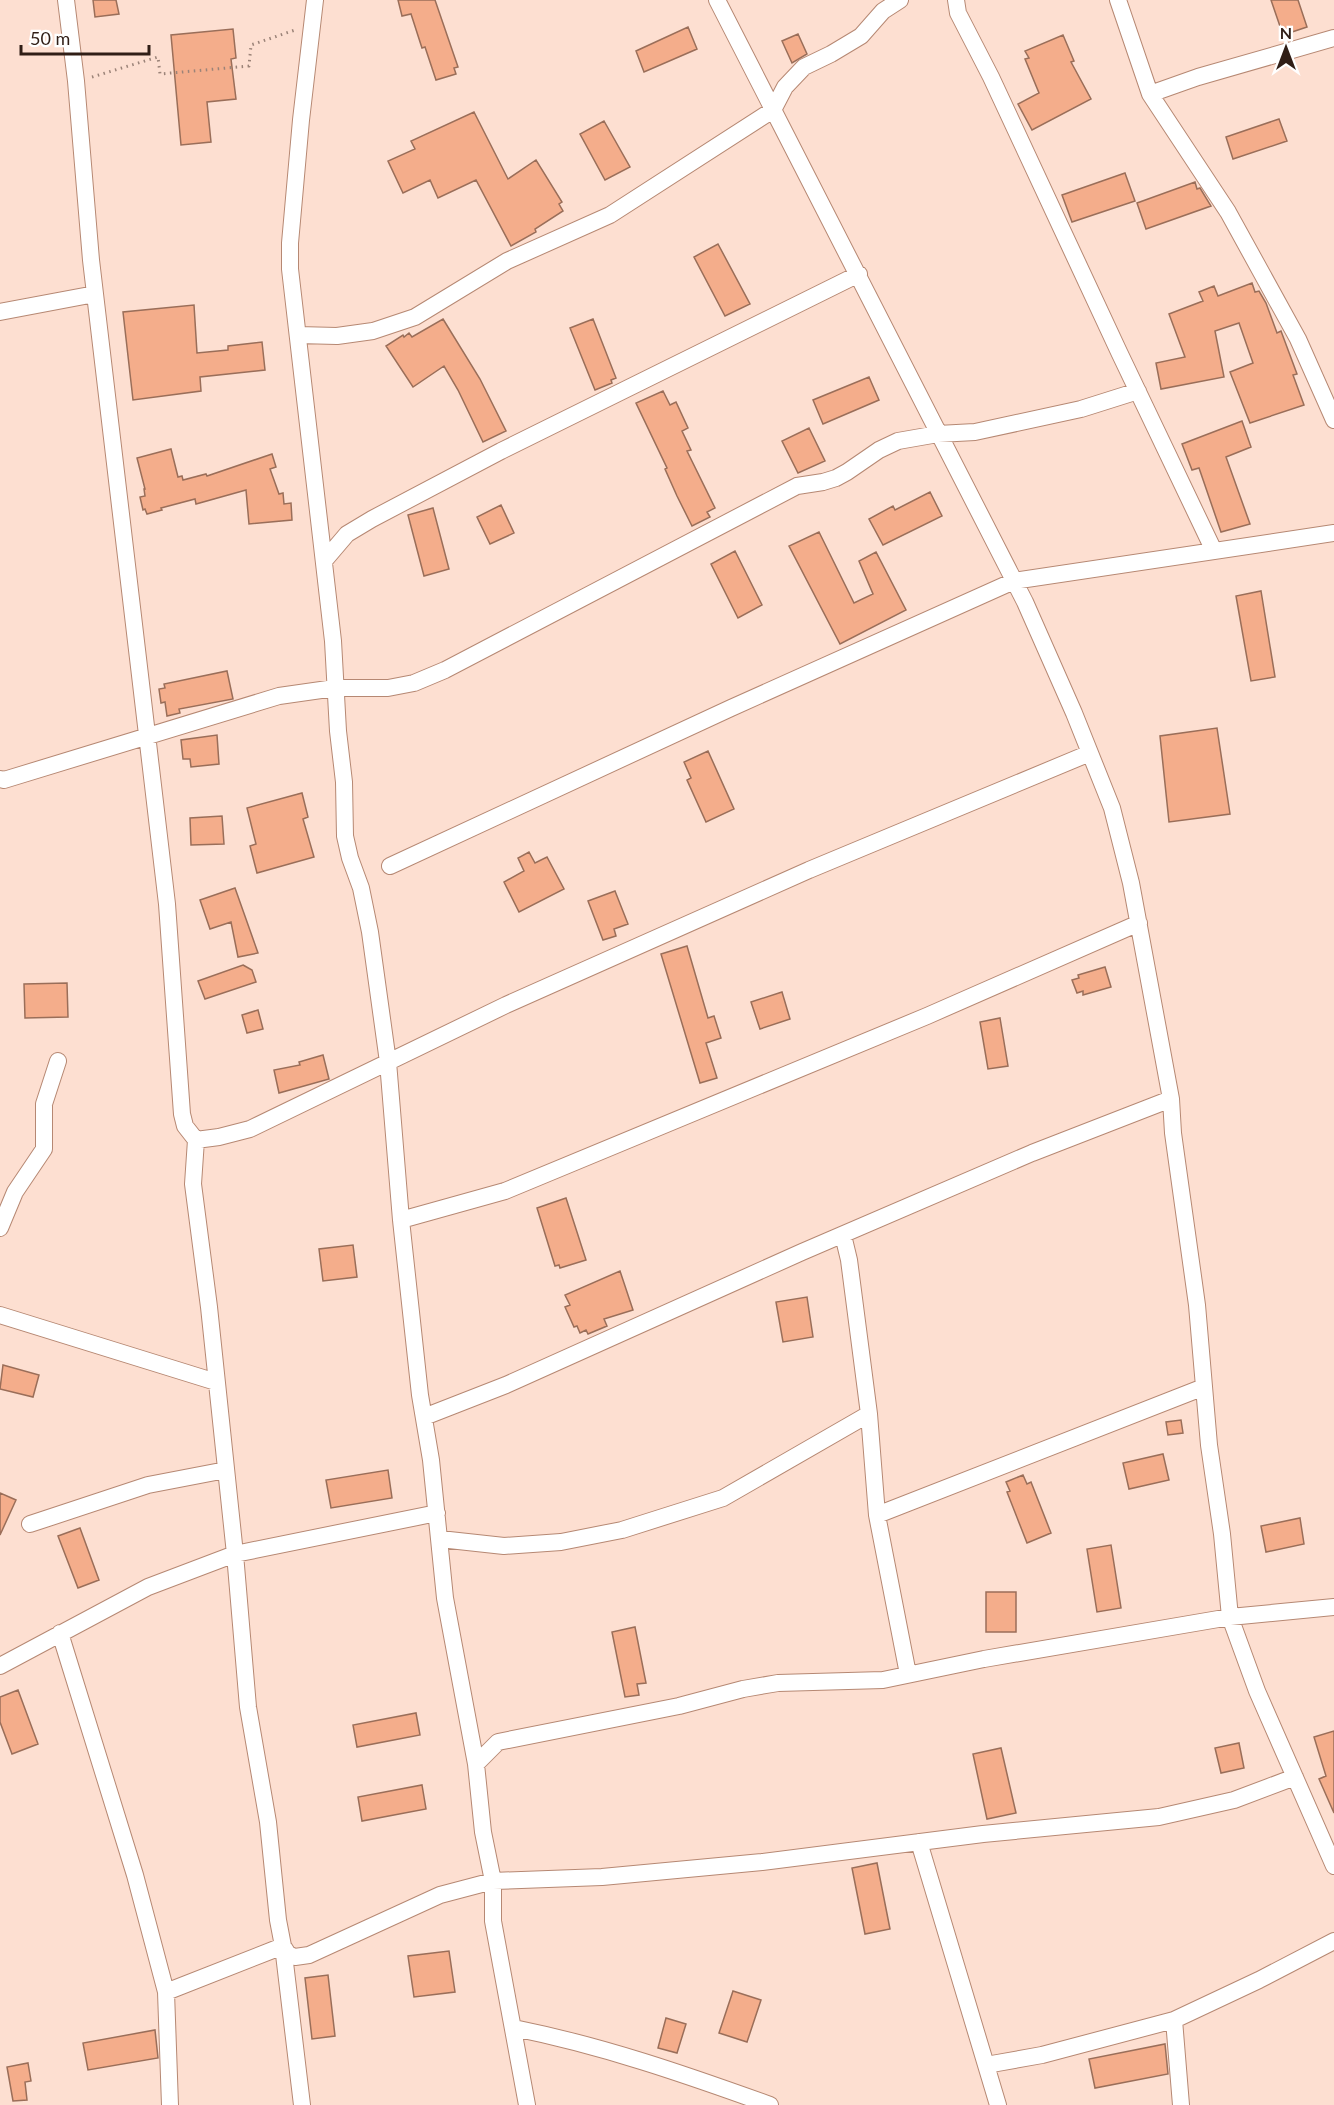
<svg xmlns="http://www.w3.org/2000/svg" width="1334" height="2105" font-family="Lato,sans-serif">
  <style>
    .building { fill: #f4ad8b; stroke: #9a6e59; stroke-width: 1.5 }
    .lines { fill: none; stroke-linecap: round; stroke-linejoin: round }
    .minor-casing { stroke: #b68873; stroke-width: 18 }
    .path { stroke: #9b8378; stroke-width: 3; stroke-dasharray: 1.5 4.5; stroke-linecap: butt }
    .minor { stroke: #fff; stroke-width: 16 }
  </style>
  <rect width="100%" height="100%" fill="#fddfd1"/>
  <path class="building" d="M93 0H116L119 14 95 17Z
    M398 0H435L458 67 454 68 456 74 436 80 425 47 422 48 411 14 402 16Z
    M1271 0H1298L1307 27 1283 35Z
    M688 27 697 49 644 72 636 51Z
    M233 29 236 58 231 59 236 99 207 102 211 142 181 145 171 35Z
    M798 34 807 54 792 63 782 41Z
    M1063 35 1074 61 1071 62 1091 99 1032 130 1018 104 1039 93 1025 59 1029 58 1025 51Z
    M474 112 508 179 536 160 562 202 559 204 563 211 535 229 536 232 511 246 476 180 438 198 430 180 403 193 388 161 415 149 411 141Z
    M1279 119 1287 141 1233 159 1226 137Z
    M604 121 630 167 605 180 580 134Z
    M1125 173 1135 201 1072 222 1062 195Z
    M1195 182 1197 189 1200 188 1211 206 1146 229 1137 203Z
    M718 244 750 304 725 316 694 257Z
    M1252 283 1255 292 1259 291 1266 303 1277 333 1281 331 1297 374 1293 375 1304 405 1250 423 1230 372 1253 363 1239 323 1215 331 1224 377 1161 389 1156 363 1185 357 1169 314 1203 301 1199 292 1214 286 1218 296Z
    M194 305 197 353 228 350V346L262 342 265 370 200 377 201 391 133 400 123 312Z
    M443 319 480 379 506 431 483 442 458 390 444 366 413 387 386 346 403 335 404 337 409 333 412 337Z
    M593 319 616 378 611 380 612 383 595 390 570 328Z
    M869 377 879 400 823 424 813 400Z
    M663 391 670 405 676 402 688 428 682 431 691 450 687 451 715 508 707 512 710 517 692 526 677 496 665 469 667 468 636 403Z
    M1242 421 1251 447 1226 457 1250 524 1221 532 1199 468 1192 470 1182 444Z
    M809 428 825 461 798 473 782 441Z
    M171 449 178 477 182 476 183 480 206 474 207 476 272 454 276 467 270 469 279 494 283 493 284 504 291 503 292 520 249 524 246 490 196 504 195 499 161 508 162 510 147 514 145 509 143 510 140 497 145 496 144 489H145L137 458Z
    M930 492 942 516 883 545 869 519 893 506 895 510Z
    M501 505 514 533 490 544 477 517Z
    M433 508 449 569 424 576 408 515Z
    M819 532 854 603 873 594 859 561 876 552 906 610 840 644 789 546Z
    M735 551 762 605 738 618 711 564Z
    M1261 591 1275 677 1251 681 1236 596Z
    M227 671 233 699 179 709 180 713 167 716 165 702 161 703 159 689 165 688 164 684Z
    M1217 728 1230 814 1169 822 1160 736Z
    M217 735 219 764 191 767 190 759H183L181 740Z
    M708 751 734 809 706 822 687 780 691 778 684 762Z
    M302 793 308 817 303 819 314 857 257 873 250 846 256 844 247 808Z
    M222 816 224 844 191 845 190 818Z
    M529 852 535 863 547 857 564 889 519 912 504 882 524 871 518 858Z
    M235 888 258 953 238 957 231 922 210 929 200 900Z
    M615 891 628 924 614 929 616 936 603 940 588 901Z
    M687 946 708 1018 714 1016 721 1038 706 1043 717 1078 700 1083 661 954Z
    M243 965 252 970 256 982 205 999 198 981Z
    M1105 967 1111 987 1083 995V991L1077 993 1072 980 1079 978 1078 975Z
    M67 983 68 1017 25 1018 24 984Z
    M782 992 790 1019 760 1029 751 1002Z
    M258 1010 263 1029 247 1033 242 1015Z
    M1000 1018 1008 1066 988 1069 980 1022Z
    M323 1055 329 1079 279 1093 274 1070 300 1065 299 1062Z
    M566 1198 586 1260 560 1268 559 1265 555 1266 537 1208Z
    M353 1245 357 1277 323 1281 319 1249Z
    M620 1271 633 1310 604 1319 607 1326 588 1334 586 1330 580 1333 577 1326 574 1327 565 1307 570 1305 565 1295Z
    M807 1297 813 1337 783 1342 776 1302Z
    M3 1365 39 1375 33 1397 0 1389Z
    M1181 1420 1183 1433 1168 1435 1166 1422Z
    M1163 1454 1169 1480 1129 1489 1123 1463Z
    M388 1470 392 1498 331 1508 326 1480Z
    M1023 1475 1027 1484 1031 1482 1051 1533 1027 1543 1007 1492 1010 1491 1006 1482Z
    M0 1493 16 1500 0 1535Z
    M1300 1518 1304 1544 1266 1552 1261 1526Z
    M80 1528 99 1580 78 1588 58 1536Z
    M1111 1545 1121 1608 1097 1612 1087 1549Z
    M986 1592H1016V1632H986Z
    M635 1627 646 1683 637 1684 639 1695 625 1697 612 1632Z
    M18 1690 38 1744 12 1754 0 1722V1697Z
    M416 1713 420 1735 357 1747 353 1725Z
    M1334 1731V1813L1319 1779 1326 1776 1314 1737Z
    M1239 1743 1244 1768 1221 1773 1215 1748Z
    M1001 1748 1016 1813 987 1819 973 1754Z
    M422 1785 426 1809 362 1821 358 1797Z
    M877 1863 890 1929 865 1934 852 1868Z
    M449 1951 455 1992 414 1997 408 1956Z
    M328 1975 335 2036 312 2039 305 1978Z
    M733 1991 761 2000 747 2042 719 2033Z
    M666 2018 686 2024 677 2053 658 2048Z
    M155 2030 158 2058 88 2070 83 2043Z
    M1165 2044 1168 2074 1095 2088 1089 2059Z
    M28 2063 31 2081 25 2082 27 2100 13 2101 7 2067Z"/>
  <g class="lines">
    <g class="minor-casing">
      <path id="minor" d="M66 0 76 81 91 260 167 904 182 1114 185 1126 196 1140
        M315 0 301 120 290 243V269L333 641 338 731 344 782 345 836 350 858 361 888 370 932 388 1062 401 1220 420 1395 431 1460 445 1598 476 1764 483 1832 493 1881V1921L527 2105
        M717 0 1025 602 1074 713 1112 808 1131 883 1171 1099 1173 1133 1197 1305 1209 1445 1222 1534 1230 1617 1257 1691 1334 1866
        M956 0 958 13 991 77 1119 352 1214 551
        M1118 0 1150 94 1228 212 1298 339 1334 420
        M1150 94 1198 77 1334 38
        M0 312 95 294
        M298 335 337 336 373 331 415 317 507 261 610 215 773 110 785 87 804 67 831 54 861 36 883 11 900 0
        M324 561 347 534 372 519 501 451 859 274
        M1090 753 809 870 506 1005 250 1129 219 1137 196 1140 193 1184 209 1307 235 1554 248 1707 268 1822 278 1920 283 1946 288 1954 295 1957 309 1955 440 1895 493 1881 602 1877 762 1862 983 1834 1159 1817 1234 1800 1295 1777
        M0 779 4 780 279 696 335 688H388L414 683 445 670 797 486 823 482 836 478 847 472 879 450 898 441 938 434 975 432 1081 409 1138 391
        M390 866 731 708 1014 581 1334 533
        M401 1220 505 1191 927 1016 1139 923
        M0 1228 15 1192 44 1149V1104L58 1061
        M843 1235 849 1260 869 1414 877 1515 908 1674
        M0 1315 216 1382
        M424 1417 506 1385 802 1252 1032 1153 1171 1099
        M877 1515 1204 1387
        M30 1524 148 1485 226 1470
        M440 1539 504 1546 561 1542 622 1530 723 1498 869 1414
        M60 1633 135 1875 166 1992 170 2105
        M0 1666 148 1587 235 1554 437 1513
        M476 1764 498 1742 679 1706 743 1689 778 1683 883 1680 984 1659 1230 1617 1334 1607
        M919 1842 998 2105
        M166 1992 283 1946 302 2105
        M1174 2020 1181 2105
        M514 2028C603 2046 684 2074 770 2105
        M986 2065 1042 2055 1174 2020 1259 1980 1334 1941"/>
    </g>
    <path class="path" d="M92 77 158 57 160 74 249 66 251 45 295 30"/>
    <use href="#minor" class="minor"/>
  </g>
  <g transform="translate(1286 48)" stroke="#ffffff" stroke-width="4.5" paint-order="stroke">
  <path d="M0-4.5L10 22L0 15L-10 22Z" fill="#301e16"/>
  <text y="-9" font-size="16" font-weight="bold" text-anchor="middle" fill="#301e16">N</text>
  </g>
  <path d="M21 45v9h128v-9" fill="none" stroke="#301e16" stroke-width="3"/>
  <text x="30" y="45" font-size="18" fill="#301e16" stroke="#ffffff" stroke-width="4.5" paint-order="stroke">50 m</text>
</svg>
